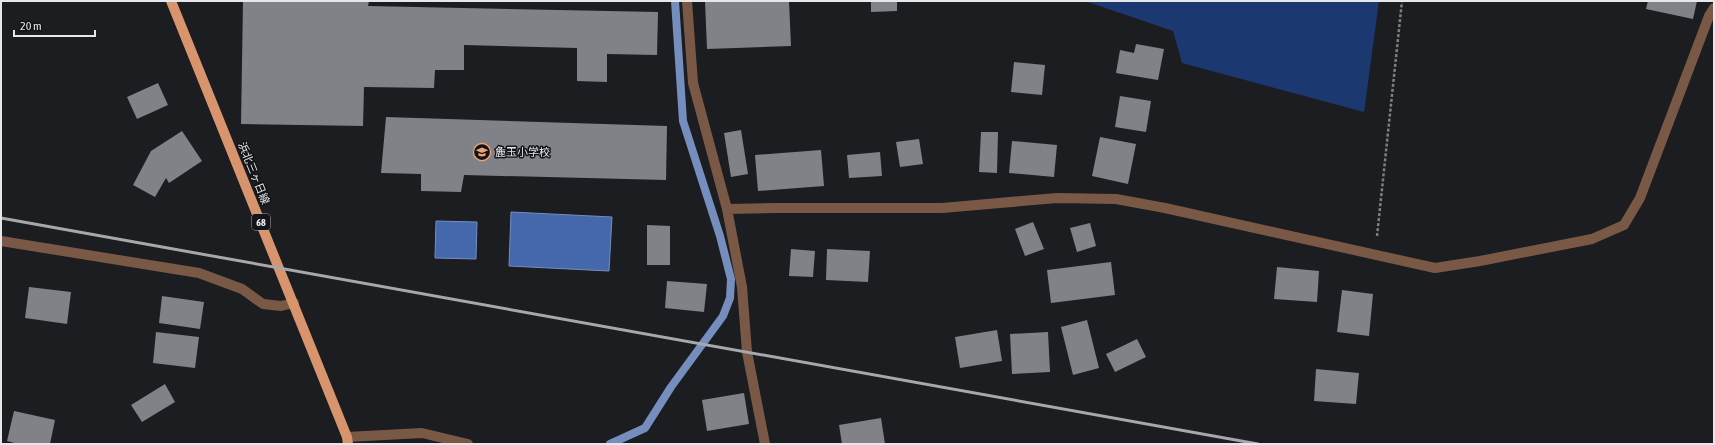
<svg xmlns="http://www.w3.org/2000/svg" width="1715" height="445" font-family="'Asap Condensed','Noto Sans JP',sans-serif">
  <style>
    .green { fill: #1c3870 }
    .water { fill: #4468ab; stroke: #758ebe }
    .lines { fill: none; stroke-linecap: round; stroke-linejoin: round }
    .stream { stroke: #758ebe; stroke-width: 8 }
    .building { fill: #808287 }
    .path { stroke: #7f8083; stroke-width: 2.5; stroke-dasharray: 3 2; stroke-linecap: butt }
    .street { stroke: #795946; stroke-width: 10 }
    .primary { stroke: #d8956d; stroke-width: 10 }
    .rail { stroke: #a7a8ab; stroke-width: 3 }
    .labels { text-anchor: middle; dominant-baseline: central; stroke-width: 3; stroke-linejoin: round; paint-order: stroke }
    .shield { fill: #121417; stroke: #a6a8ab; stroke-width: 1 }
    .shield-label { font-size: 10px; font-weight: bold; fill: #e6e7ea }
    .poi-label { font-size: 11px; fill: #e6e7ea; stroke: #121417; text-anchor: start }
    .street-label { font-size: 11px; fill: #e6e7ea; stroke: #121417 }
  </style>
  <rect width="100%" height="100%" fill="#1b1d20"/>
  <path class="green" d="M1085 1H1379L1364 112 1182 63 1173 31Z"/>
  <path class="water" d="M511 212 612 217 609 271 509 266Z
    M436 221 477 222 476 259 435 258Z"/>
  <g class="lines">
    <path class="stream" d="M610 444 645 428 671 387 723 316 730 298 731 279 720 236 683 121 675 1"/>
  </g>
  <path class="building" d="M243 1H369L368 6 658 12 657 55 607 54V82L577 81V48L464 45V70H435L434 88 364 87 363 126 241 124Z
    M705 1H789L791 46 707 49Z
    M871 1H897V11L871 12Z
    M1648 1H1697L1693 19 1646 9Z
    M1136 44 1164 49 1158 80 1116 73 1120 50 1134 53Z
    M1014 62 1045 65 1042 95 1011 92Z
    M158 83 168 105 137 119 127 97Z
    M1120 96 1151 101 1146 132 1115 127Z
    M386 117 667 126 666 180 464 175 461 192 421 191V174L381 173Z
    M741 130 748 174 731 177 724 133Z
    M182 131 202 161 169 183 166 178 155 197 133 185 151 151Z
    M981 132H998L997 173 979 172Z
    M1100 137 1136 144 1128 184 1092 176Z
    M919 139 923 164 900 167 896 142Z
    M1012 141 1057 145 1054 177 1009 173Z
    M821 150 824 186 758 191 755 155Z
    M880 152 882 176 849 178 847 155Z
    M1033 222 1044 249 1025 256 1015 229Z
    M1090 223 1096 246 1077 252 1070 228Z
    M647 225 670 226V265H647Z
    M791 249 815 251 813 277 789 276Z
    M827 249 870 251 868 282 826 280Z
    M1111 262 1115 295 1051 303 1047 270Z
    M1277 267 1319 271 1317 302 1274 299Z
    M667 281 707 284 704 312 665 308Z
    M29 287 71 292 67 324 25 318Z
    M1342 290 1373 294 1369 336 1337 332Z
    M162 296 204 302 200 329 159 323Z
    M1087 320 1099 368 1073 375 1061 327Z
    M997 330 1002 361 960 368 955 337Z
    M156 332 199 337 195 368 153 363Z
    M1048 332 1050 372 1012 374 1010 334Z
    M1137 339 1146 357 1115 372 1106 354Z
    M1316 369 1359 373 1356 404 1314 401Z
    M165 384 175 402 142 422 131 405Z
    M744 393 749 424 707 431 702 400Z
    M14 411 55 420 50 444H18L7 441Z
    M881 418 885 444H842L839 425Z"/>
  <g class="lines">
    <path class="path" d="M1377 236 1402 1"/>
    <path class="street" d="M687 1 693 83 727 209 742 287 747 352 765 444
      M727 209 774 208H942L1057 198 1116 199 1165 208 1435 268 1480 261 1592 239 1624 225 1640 198 1709 16 1714 8
      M1 241 199 273 242 289 263 304 281 306 294 303
      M347 437 422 433 468 444"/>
    <path class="primary" d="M171 1 347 437 348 444"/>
    <path class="rail" d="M1 218 1258 444"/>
  </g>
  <defs>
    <g id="school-ring" transform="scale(0.9)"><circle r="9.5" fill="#121417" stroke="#efa376" stroke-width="1.5"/><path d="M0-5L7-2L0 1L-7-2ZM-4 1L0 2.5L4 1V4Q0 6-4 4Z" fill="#efa376"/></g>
  </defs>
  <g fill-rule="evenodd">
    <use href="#school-ring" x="482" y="152"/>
  </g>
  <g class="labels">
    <rect class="shield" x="252" y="214" width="18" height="16" rx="3"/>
    <g class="shield-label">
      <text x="261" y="222">68</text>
    </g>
    <g class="poi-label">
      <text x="495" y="152">麁玉小学校</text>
    </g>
    <g class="street-label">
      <text transform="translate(254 173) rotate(68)">浜北三ヶ日線</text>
    </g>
  </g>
  <rect width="1715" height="445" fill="none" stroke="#e6e7ea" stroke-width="4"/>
  <path d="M14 30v6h81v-6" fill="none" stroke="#e6e7ea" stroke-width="2"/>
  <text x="20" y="30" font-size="12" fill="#e6e7ea" stroke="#121417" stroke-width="3" paint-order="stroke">20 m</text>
</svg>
